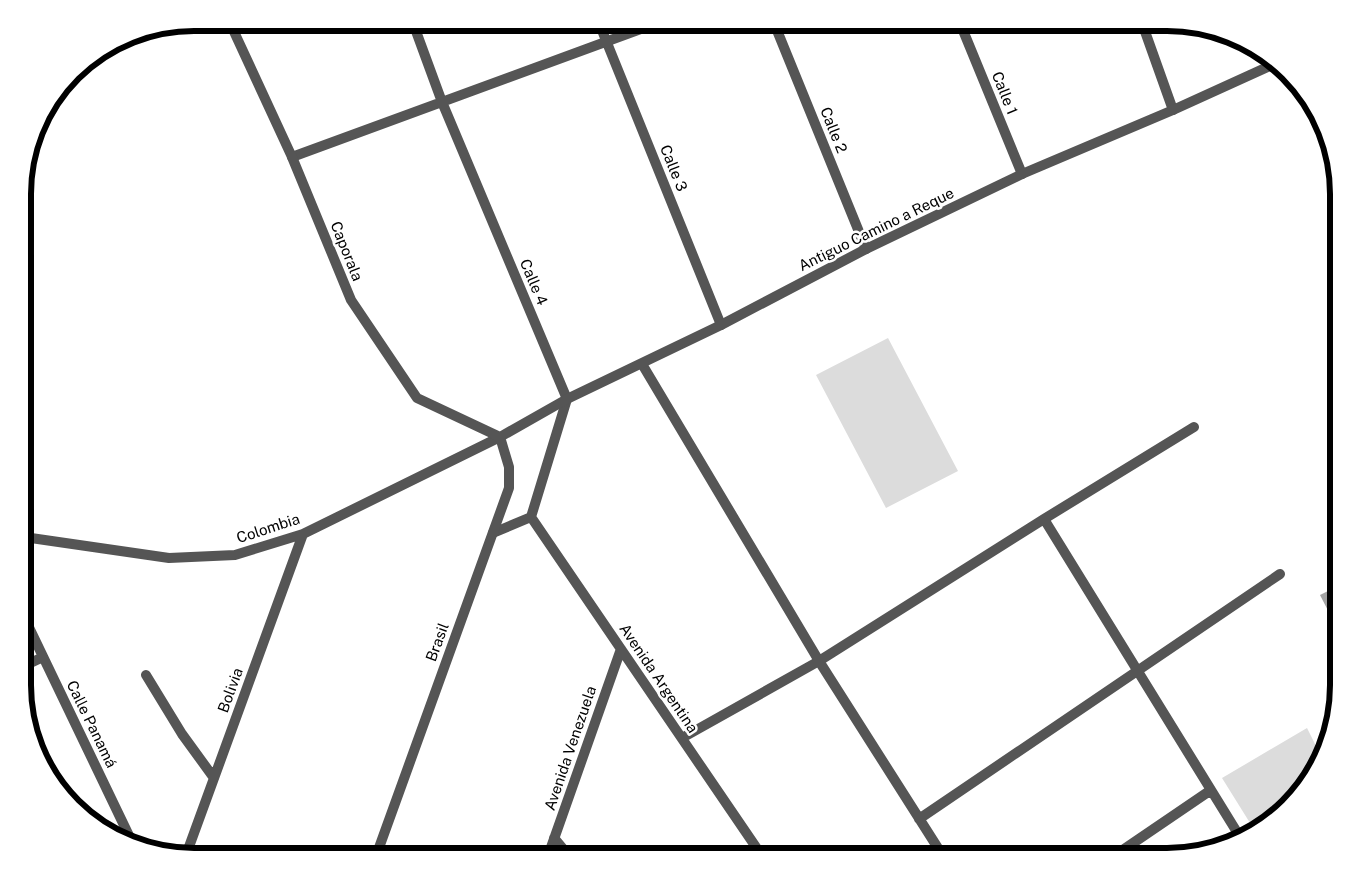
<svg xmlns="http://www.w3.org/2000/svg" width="1361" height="879" font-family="'Public Sans',sans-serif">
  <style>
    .green { fill: #dcdcdc }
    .water { fill: #a3a3a3 }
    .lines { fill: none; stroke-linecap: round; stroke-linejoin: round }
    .minor { stroke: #555; stroke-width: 10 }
    .tertiary { stroke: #555; stroke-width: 10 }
    .labels { text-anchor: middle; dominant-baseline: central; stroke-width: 5; stroke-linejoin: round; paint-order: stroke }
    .street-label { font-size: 15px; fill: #000; stroke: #fff }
    .rim { fill: none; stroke: #000; stroke-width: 6 }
  </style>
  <rect width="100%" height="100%" fill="#fff"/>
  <path class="green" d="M888 338 958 471 886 508 816 375Z
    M1307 728 1319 752 1309 780 1255 831 1222 778Z"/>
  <path class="water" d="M1338 586V630L1320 595Z"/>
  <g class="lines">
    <path class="minor" d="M413 23 442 102 567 399 531 517 493 533
      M599 23 721 325
      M774 23 866 249
      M960 23 1022 174
      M1142 23 1173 110
      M292 157 657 23
      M642 364 819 661 943 856
      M531 517 762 856
      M1044 519 1240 837
      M24 537 169 558 235 555 303 534 500 437
      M24 617 133 844
      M24 666 43 657
      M146 675 182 734 214 778
      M682 738 819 661 1044 519 1194 427
      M919 819 1280 574
      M554 838 569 856
      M186 855 303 534
      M548 856 621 649
      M1114 856 1211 790"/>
    <path class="tertiary" d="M230 23 292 157 351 300 417 398 500 437
      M500 437 567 399 721 325 866 249 1022 174 1173 110 1274 64
      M376 856 509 488V467L500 437"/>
  </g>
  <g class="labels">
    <g class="street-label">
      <text transform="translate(1005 93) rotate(68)">Calle 1</text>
      <text transform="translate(834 130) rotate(68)">Calle 2</text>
      <text transform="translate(674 168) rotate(68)">Calle 3</text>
      <text transform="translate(876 229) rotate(-26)">Antiguo Camino a Reque</text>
      <text transform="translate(347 251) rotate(68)">Caporala</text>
      <text transform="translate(534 282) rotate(67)">Calle 4</text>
      <text transform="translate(268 528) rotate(-18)">Colombia</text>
      <text transform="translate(437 642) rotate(-70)">Brasil</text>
      <text transform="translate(659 678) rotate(56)">Avenida Argentina</text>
      <text transform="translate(230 690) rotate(-70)">Bolivia</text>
      <text transform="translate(92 724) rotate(64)">Calle Panamá</text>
      <text transform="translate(570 748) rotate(-71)">Avenida Venezuela</text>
    </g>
  </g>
  <path d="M0 0H1361V879H0ZM194 31H1167A163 163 0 0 1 1330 194V685A163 163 0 0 1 1167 848H194A163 163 0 0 1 31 685V194A163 163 0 0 1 194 31Z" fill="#fff" fill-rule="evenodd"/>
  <path class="rim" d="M194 31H1167A163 163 0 0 1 1330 194V685A163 163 0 0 1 1167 848H194A163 163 0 0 1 31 685V194A163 163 0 0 1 194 31Z"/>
</svg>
